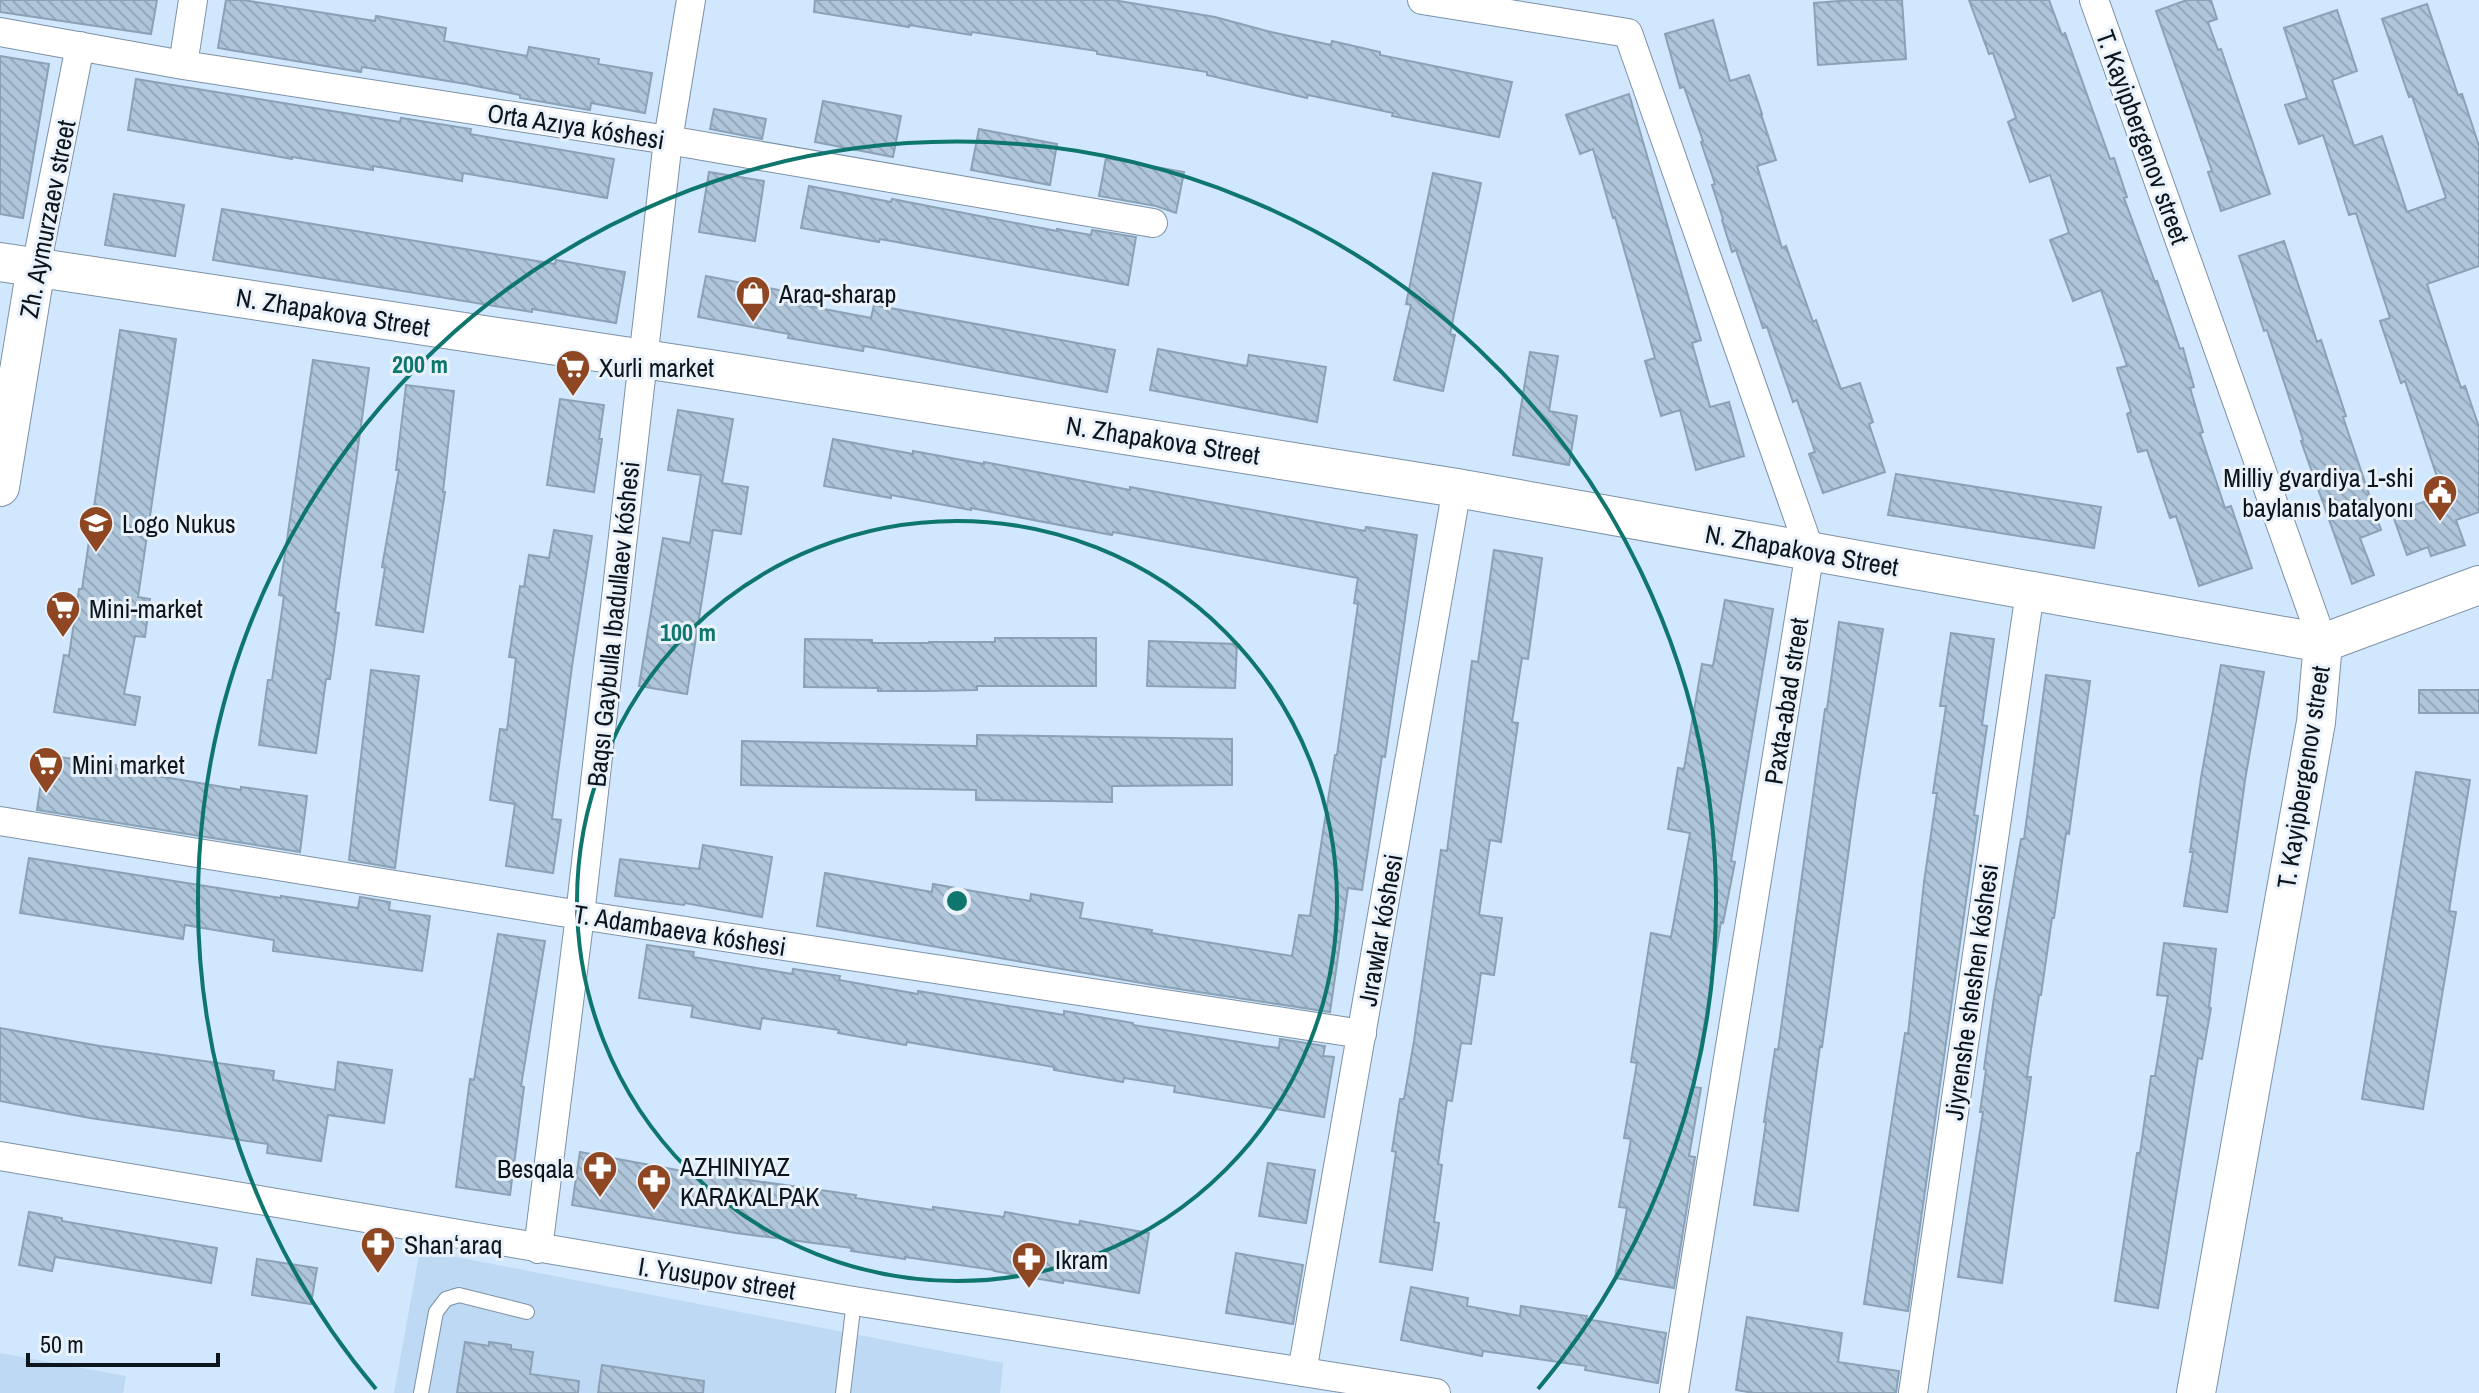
<svg xmlns="http://www.w3.org/2000/svg" width="2479" height="1393" font-family="'Archivo Narrow',sans-serif">
  <style>
    .built { fill: #bdd9f3 }
    .building { fill: url(#building-back-hatch); stroke: #8ba1b5; stroke-width: 2 }
    .lines { fill: none; stroke-linecap: round; stroke-linejoin: round }
    .lane-casing { stroke: #7c91a5; stroke-width: 16 }
    .street-casing { stroke: #7c91a5; stroke-width: 30 }
    .secondary-casing { stroke: #7c91a5; stroke-width: 40 }
    .lane { stroke: #fff; stroke-width: 14 }
    .street { stroke: #fff; stroke-width: 28 }
    .secondary { stroke: #fff; stroke-width: 38 }
    .ring { fill: none; stroke: #0f766e; stroke-width: 4 }
    .labels { text-anchor: middle; dominant-baseline: central; stroke-width: 6; stroke-linejoin: round; paint-order: stroke }
    .street-label { font-size: 26px; fill: #0d151c; stroke: #e9f2fb }
    .poi-label { font-size: 26px; fill: #0d151c; stroke: #e9f2fb; text-anchor: start }
    .centre { fill: #0f766e; stroke: #e9f2fb; stroke-width: 4 }
    .ring-label { font-size: 24px; text-anchor: middle; font-weight: bold; fill: #0f766e; stroke: #e9f2fb; stroke-width: 6; stroke-linejoin: round; paint-order: stroke }
  </style>
  <defs>
    <pattern id="building-back-hatch" width="6" height="6" patternUnits="userSpaceOnUse" patternTransform="scale(2)"><rect width="6" height="6" fill="#aec5da"/><path d="M-1 5l2 2M0 0l6 6M5-1l2 2" fill="none" stroke="#94a8ba"/></pattern>
  </defs>
  <rect width="100%" height="100%" fill="#d0e7fd"/>
  <path class="built" d="M420 1250 1003 1363 1000 1393H394Z
    M0 1353 126 1376 123 1393H0Z"/>
  <path class="building" d="M0 0H157L151 34 0 12Z
    M226 0H243L375 21 376 16 446 28 444 41 527 56 529 47 599 59 598 64 652 73 645 113 591 103 590 110 520 98V95L466 84 362 67 361 72 218 48Z
    M815 0H1113L1215 17 1267 31 1331 45 1332 41 1380 52V55L1512 82 1499 137 1392 116 1393 113 1308 95 1307 98 1259 87 1207 75V72L1097 54V51L972 32 971 35 909 25V27L814 12Z
    M1852 0H1902L1906 59 1818 65 1814 3Z
    M1969 0H2049L2062 35 2065 33 2110 159 2114 158 2127 197 2124 198 2155 282 2157 281 2180 349 2183 348 2194 387 2190 388 2203 432 2200 433 2225 508 2231 506 2252 568 2199 586 2176 516 2170 518 2147 450 2138 452 2127 414 2131 412 2117 368 2127 366 2101 290 2073 301 2050 240 2069 233 2050 175 2030 182 2008 122 2016 118 1993 53 1989 54Z
    M2187 0H2211L2217 19 2208 22 2218 50 2221 49 2270 194 2221 211 2208 172 2212 171 2156 11Z
    M2427 4 2458 95 2462 94 2479 146V266L2427 284 2461 388 2465 386 2479 427V512L2456 520 2465 545 2431 556 2428 547 2407 555 2392 513 2443 495 2405 381 2401 383 2380 321 2390 318 2356 213 2349 215 2323 135 2299 144 2285 105 2307 98 2284 28 2337 10 2357 71 2332 80 2354 146 2382 136 2407 212 2446 198 2412 96 2409 97 2382 19Z
    M1713 20 1730 81 1749 75 1762 114H1761L1776 160 1757 166 1782 248 1786 246 1813 322 1816 320 1841 389 1860 383 1873 422 1869 424 1885 472 1823 493 1809 454 1815 452 1797 400 1793 402 1767 327 1763 328 1736 250 1732 252 1722 220 1723 219 1712 185 1715 184 1701 142 1703 141 1684 87 1680 88 1665 34Z
    M0 56 49 64 23 218 0 214Z
    M136 79 400 122 401 118 471 129 470 134 614 159 607 198 463 173 462 181 373 166V170L292 157V159L128 130Z
    M1629 94 1701 340 1692 343 1710 407 1729 402 1744 456 1696 470 1680 410 1661 416 1645 361 1655 358 1615 217 1613 218 1593 149 1580 154 1566 115Z
    M823 101 901 116 893 157 815 142Z
    M714 109 766 119 762 139 710 129Z
    M979 129 1057 144 1050 185 971 170Z
    M1106 158 1184 172 1176 213 1156 206 1099 196Z
    M709 172 764 181 755 241 699 232Z
    M1433 173 1481 183 1450 334 1455 335 1443 391 1394 380 1411 305 1406 304Z
    M809 186 891 202 892 199 1057 231V229L1091 235 1092 230 1136 237 1128 285 880 239 879 242 801 228Z
    M114 194 184 205 175 256 105 245Z
    M222 209 555 264 556 260 625 272 616 323 532 309V312L213 260Z
    M2284 241 2317 342 2321 340 2346 416 2343 417 2381 530 2360 538 2374 575 2352 584 2301 441 2303 440 2267 330 2264 331 2239 256Z
    M706 276 784 291 782 301 871 318 874 305 1115 350 1107 392 864 346 863 351 788 338 789 334 698 317Z
    M120 330 176 339 138 597 150 599 145 637 135 636 124 694 140 697 135 725 54 712 64 655 69 656 79 589H82Z
    M1158 349 1247 366 1249 355 1326 367 1317 422 1150 390Z
    M1530 352 1558 356 1549 411 1577 416 1569 465 1513 455Z
    M313 360 369 368 335 612 339 613 330 679H326L316 753 259 745 268 680H272L284 596 279 595Z
    M406 385 454 391 443 492H445L423 632 376 625 385 568 382 567 399 470H396Z
    M560 399 604 405 599 439H602L594 492 547 485Z
    M678 410 733 419 722 483 748 487 741 534 713 530 687 694 639 686 663 538 690 543 701 475 668 470Z
    M833 439 913 454V451L984 464V462L1130 490V487L1365 531 1366 527 1417 535 1385 757 1382 756 1362 890 1348 888 1330 1012 1159 986 817 926 825 873 932 892 933 884 1030 901 1031 894 1083 903 1080 918 1152 930 1151 933 1292 956 1299 915 1310 916 1335 755H1337L1358 604 1354 603 1358 578 1113 532 1112 535 971 508V510L891 495V498L824 486Z
    M1896 474 2101 507 2094 548 1888 515Z
    M554 530 592 536 572 666 552 819 561 820 553 873 506 866 515 804 490 800 500 729 507 730 516 658 509 657 520 586 524 587 529 555 549 558Z
    M1494 550 1542 558 1528 659 1522 658 1512 722 1518 723 1501 842 1490 840 1479 915 1502 918 1494 975 1481 973 1471 1044 1461 1043 1452 1101 1447 1100 1438 1164 1442 1165 1434 1222 1439 1223 1432 1270 1380 1262 1396 1152 1392 1151 1400 1099H1404L1414 1041 1441 850 1447 851 1472 661 1478 662Z
    M1725 600 1773 609 1731 861 1735 862 1723 923 1721 922 1694 1087 1701 1088 1689 1156 1695 1157 1674 1288 1615 1278 1627 1208 1619 1207 1631 1139 1624 1138 1637 1063 1631 1062 1651 933 1671 937 1690 833 1668 829 1678 768 1684 769 1702 664 1713 666Z
    M1839 622 1883 629 1856 797 1822 1047 1820 1046 1798 1211 1754 1205 1766 1122H1764L1775 1049 1778 1050 1825 709H1827Z
    M1951 633 1994 639 1982 725 1987 726 1974 815 1978 816 1908 1311 1864 1304 1905 1033 1908 1034 1924 882 1937 793H1933L1946 706H1940Z
    M995 638H1096V686H977V690L927 691H878V688L804 687 805 639 872 640V643H929V642H995Z
    M1149 641 1237 644 1235 688 1147 686Z
    M2221 665 2264 672 2245 780 2227 912 2184 906 2193 852H2190L2201 778Z
    M371 670 419 676 395 868 349 860Z
    M2046 675 2090 681 2069 834 2066 833 2054 918H2052L2041 995H2039L2027 1077H2031L2002 1283 1958 1277 1983 1112H1980L1986 1070 1984 1069 1994 997 2021 839H2024Z
    M2419 690H2479V713H2419Z
    M977 735 1232 739V785L1112 786V802L976 800V790L741 785 742 741 977 746Z
    M45 755 116 765V769L241 790V787L307 796 300 852 37 810Z
    M2416 772 2470 780 2449 911 2456 912 2423 1109 2362 1099Z
    M703 845 772 857 762 917 685 903 684 905 615 896 620 859 699 869Z
    M29 858 281 898V896L358 908 360 897 390 902 389 910 430 916 422 971 273 951 274 940 185 925 183 939 20 913Z
    M498 934 545 941 521 1086 524 1087 510 1195 456 1187 470 1079 474 1080Z
    M2164 943 2216 949 2209 1007 2211 1008 2202 1059 2198 1058 2158 1308 2115 1301 2137 1153H2140L2151 1076H2155L2168 996 2157 995Z
    M647 945 694 952 693 957 792 974 793 969 840 976 839 980 918 994V991L1064 1015V1011L1133 1023V1025L1264 1046 1279 1048 1280 1039 1325 1046 1323 1056 1334 1057 1324 1117 1174 1092 1175 1086 1124 1078 1123 1082 1054 1070V1067L907 1042 906 1045 838 1033 839 1030 762 1018 760 1029 691 1017 693 1006 639 998Z
    M0 1028 100 1046 274 1071 273 1080 335 1090 338 1062 392 1070 384 1123 328 1115 321 1161 267 1153 268 1144 90 1118 0 1101Z
    M580 1152 677 1170 856 1195 855 1198 933 1210V1207L1004 1217 1005 1212 1079 1225 1080 1221 1149 1233 1139 1293 1064 1280 1063 1283 994 1271V1270L905 1257V1259L851 1251 852 1248 736 1233 572 1205Z
    M1268 1163 1315 1170 1306 1223 1259 1216Z
    M29 1212 62 1218V1221L217 1248 211 1283 55 1257 52 1271 19 1265Z
    M1236 1253 1303 1265 1293 1324 1226 1313Z
    M257 1259 317 1268 311 1304 252 1295Z
    M1411 1287 1468 1298 1467 1306 1520 1316 1521 1306 1587 1316 1586 1319 1666 1333 1658 1383 1585 1370 1586 1366 1483 1351 1482 1356 1401 1340Z
    M1747 1317 1842 1333 1838 1362 1899 1371 1896 1393H1754L1736 1390Z
    M465 1342 489 1346V1342L511 1345V1349L533 1352 530 1374 579 1381 578 1393H457Z
    M602 1365 704 1381 703 1393H598Z"/>
  <g class="lines">
    <g class="lane-casing">
      <path id="lane" d="M421 1393 436 1312 446 1299 459 1295 527 1312
        M843 1393 854 1301"/>
    </g>
    <g class="street-casing">
      <path id="street" d="M1422 0 1628 33 1810 551 1674 1393
        M2094 0 2323 643
        M0 32 183 65 668 140 1153 223
        M183 65 193 0
        M36 267 80 46
        M0 821 580 915 1362 1034
        M0 1156 854 1301 1436 1393
        M538 1249 580 915 668 140 691 0
        M1302 1372 1457 488
        M1913 1393 2030 592"/>
    </g>
    <g class="secondary-casing">
      <path id="secondary" d="M0 262 710 369 1457 488 2323 643
        M0 487 36 267
        M2323 643 2479 585
        M2196 1393 2316 722 2323 643"/>
    </g>
    <use href="#lane" class="lane"/>
    <use href="#street" class="street"/>
    <use href="#secondary" class="secondary"/>
  </g>
  <g class="ring">
    <circle cx="957" cy="901" r="380"/>
    <path d="M376 1389A759 759 0 1 1 1538 1389"/>
  </g>
  <defs>
    <g id="shop-pin" transform="scale(1.8)"><path d="M0 17L-7.5 6A9.5 9.5 0 1 1 7.5 6Z" fill="#8e4722" stroke="#e9f2fb"/><path d="M-5-2.5h2.3a2.7 3.5 0 0 1 5.4 0H5L5.5 6h-11ZM-1.5-2.5h3a1.5 2.3 0 0 0-3 0Z" fill="#fff"/></g>
    <g id="supermarket-pin" transform="scale(1.8)"><path d="M0 17L-7.5 6A9.5 9.5 0 1 1 7.5 6Z" fill="#8e4722" stroke="#e9f2fb"/><path d="M-6-5.5h2.5l.6 2H6L4.5 2H-2.5L-4.4-4H-6ZM-1.5 3.2a1.3 1.3 0 1 0 .1 0ZM3 3.2a1.3 1.3 0 1 0 .1 0Z" fill="#fff"/></g>
    <g id="civic-pin" transform="scale(1.8)"><path d="M0 17L-7.5 6A9.5 9.5 0 1 1 7.5 6Z" fill="#8e4722" stroke="#e9f2fb"/><path d="M-.6-6.5H3V-4.5H.6V-3L4-1V1h2V6H-6V1h2V-1L-.6-3ZM-1.2 2.5V6h2.4V2.5Z" fill="#fff"/></g>
    <g id="school-pin" transform="scale(1.8)"><path d="M0 17L-7.5 6A9.5 9.5 0 1 1 7.5 6Z" fill="#8e4722" stroke="#e9f2fb"/><path d="M0-5L7-2L0 1L-7-2ZM-4 1L0 2.5L4 1V4Q0 6-4 4Z" fill="#fff"/></g>
    <g id="pharmacy-pin" transform="scale(1.8)"><path d="M0 17L-7.5 6A9.5 9.5 0 1 1 7.5 6Z" fill="#8e4722" stroke="#e9f2fb"/><path d="M-2-6h4v4h4v4h-4v4h-4v-4h-4v-4h4Z" fill="#fff"/></g>
  </defs>
  <g fill-rule="evenodd">
    <use href="#shop-pin" x="753" y="293"/>
    <use href="#supermarket-pin" x="573" y="367"/>
    <use href="#civic-pin" x="2440" y="492"/>
    <use href="#school-pin" x="96" y="523"/>
    <use href="#supermarket-pin" x="63" y="608"/>
    <use href="#supermarket-pin" x="46" y="764"/>
    <use href="#pharmacy-pin" x="600" y="1168"/>
    <use href="#pharmacy-pin" x="654" y="1181"/>
    <use href="#pharmacy-pin" x="378" y="1244"/>
    <use href="#pharmacy-pin" x="1029" y="1259"/>
  </g>
  <g class="labels">
    <g class="street-label">
      <text transform="translate(576 126) rotate(9)">Orta Azıya kóshesi</text>
      <text transform="translate(2143 137) rotate(70)">T. Kayipbergenov street</text>
      <text transform="translate(47 219) rotate(-79)">Zh. Aymurzaev street</text>
      <text transform="translate(333 312) rotate(9)">N. Zhapakova Street</text>
      <text transform="translate(1163 440) rotate(9)">N. Zhapakova Street</text>
      <text transform="translate(1802 550) rotate(10)">N. Zhapakova Street</text>
      <text transform="translate(613 624) rotate(-84)">Baqsı Gaybulla Ibadullaev kóshesi</text>
      <text transform="translate(1786 701) rotate(-81)">Paxta-abad street</text>
      <text transform="translate(2303 777) rotate(-81)">T. Kayipbergenov street</text>
      <text transform="translate(680 930) rotate(9)">T. Adambaeva kóshesi</text>
      <text transform="translate(1380 930) rotate(-80)">Jırawlar kóshesi</text>
      <text transform="translate(1971 992) rotate(-82)">Jiyrenshe sheshen kóshesi</text>
      <text transform="translate(717 1278) rotate(9)">I. Yusupov street</text>
    </g>
    <g class="poi-label">
      <text x="779" y="293">Araq-sharap</text>
      <text x="599" y="367">Xurli market</text>
      <text x="2414" y="477" text-anchor="end">Milliy gvardiya 1-shi<tspan x="2414" dy="30">baylanıs batalyonı</tspan></text>
      <text x="122" y="523">Logo Nukus</text>
      <text x="89" y="608">Mini-market</text>
      <text x="72" y="764">Mini market</text>
      <text x="680" y="1166">AZHINIYAZ<tspan x="680" dy="30">KARAKALPAK</tspan></text>
      <text x="574" y="1168" text-anchor="end">Besqala</text>
      <text x="404" y="1244">Shanʻaraq</text>
      <text x="1055" y="1259">Ikram</text>
    </g>
  </g>
  <circle cx="957" cy="901" r="12" class="centre"/>
  <g class="ring-label">
    <text x="420" y="373">200 m</text>
    <text x="688" y="641">100 m</text>
  </g>
  <path d="M28 1353v12h190v-12" fill="none" stroke="#0d151c" stroke-width="4"/>
  <text x="40" y="1353" font-size="24" fill="#0d151c" stroke="#e9f2fb" stroke-width="6" paint-order="stroke">50 m</text>
</svg>
